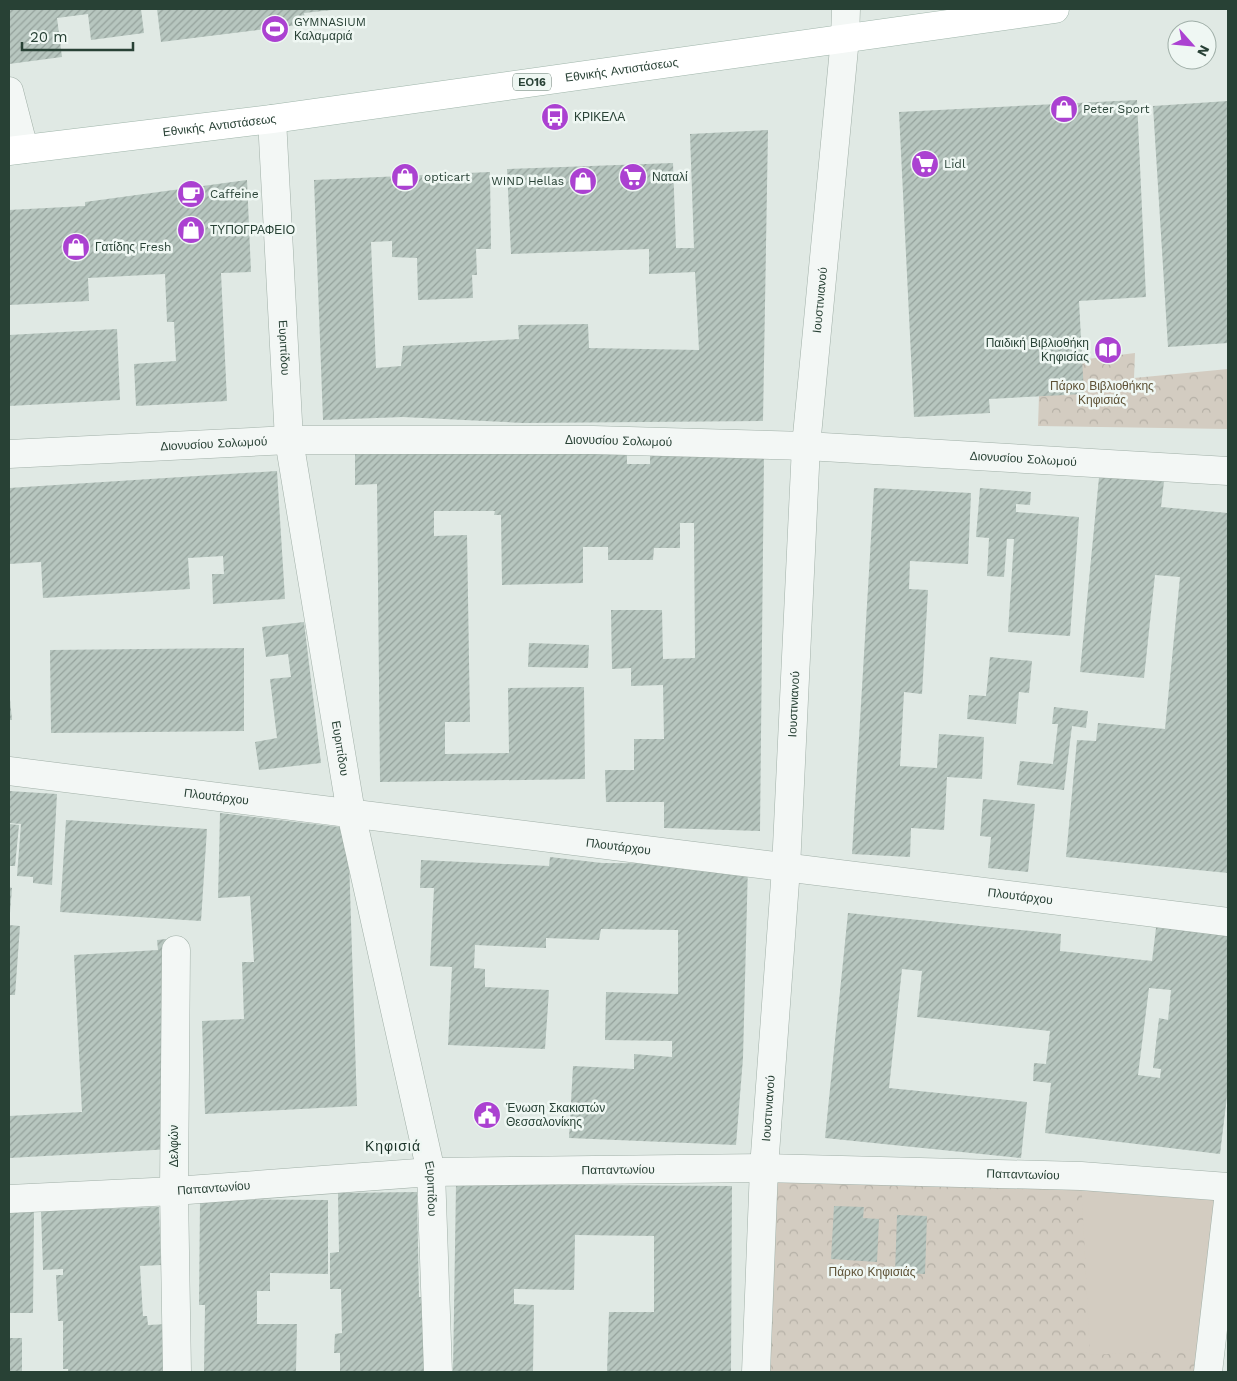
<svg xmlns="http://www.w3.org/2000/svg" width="1237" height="1381" font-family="'Work Sans',sans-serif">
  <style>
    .park { fill: url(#park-crowns) }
    .garden { fill: #d3ccc1 }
    .building { fill: url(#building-hatch); fill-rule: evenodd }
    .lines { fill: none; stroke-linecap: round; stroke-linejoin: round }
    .street-casing { stroke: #a1b0a8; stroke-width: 29 }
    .primary-casing { stroke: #9fb5aa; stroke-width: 29 }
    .street { stroke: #f3f7f5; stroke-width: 28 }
    .primary { stroke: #fff; stroke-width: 28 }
    .labels { text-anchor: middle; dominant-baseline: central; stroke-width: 5; stroke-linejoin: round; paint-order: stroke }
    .shield { fill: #eff7f3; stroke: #64786e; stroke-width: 1 }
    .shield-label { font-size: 11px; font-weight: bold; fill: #284135 }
    .poi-label { font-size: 12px; fill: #284135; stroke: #eff7f3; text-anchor: start }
    .street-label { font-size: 12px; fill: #284135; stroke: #eff7f3 }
    .park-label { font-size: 12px; fill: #5d5135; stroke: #eff7f3 }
    .neighbourhood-label { font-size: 14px; letter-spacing: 1px; fill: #1a3227; stroke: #eff7f3 }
  </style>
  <defs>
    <pattern id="park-crowns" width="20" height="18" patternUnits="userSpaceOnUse" patternTransform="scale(1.25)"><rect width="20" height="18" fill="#d3ccc1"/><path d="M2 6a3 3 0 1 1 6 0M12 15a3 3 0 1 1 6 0" fill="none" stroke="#b5b0a6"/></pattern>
    <pattern id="building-hatch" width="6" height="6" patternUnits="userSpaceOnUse" patternTransform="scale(1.25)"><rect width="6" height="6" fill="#b7c6bf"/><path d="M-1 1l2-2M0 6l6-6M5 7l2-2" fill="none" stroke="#95a29c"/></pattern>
  </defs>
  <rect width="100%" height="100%" fill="#e0e9e4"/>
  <path class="park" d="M1135 353 1134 378 1228 369V429L1038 426 1040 365Z
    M764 1168 1081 1176 1209 1349 1208 1372H756Z"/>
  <path class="garden" d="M1081 1176 1228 1187 1209 1349 1090 1355Z"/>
  <path class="building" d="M9 9H141L144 33 91 40 88 14 57 18 62 57 9 64Z
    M157 9H332V10L304 13 306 24 161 42Z
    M1137 100 1146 297 1079 301 1084 394 989 399 990 413 914 417 899 112Z
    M1228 101V343L1168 347 1153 106Z
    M768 130 763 421 523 423 403 417 323 420 314 180 490 172 491 249H476L477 275H472L473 298 418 300 417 258 392 257V241L371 242 376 368 401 366 403 346 519 339 518 325 588 324 589 348 699 350 695 272 649 274V249L511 254 507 169 673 163 676 248H694L690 134Z
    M247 180 251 272 221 273 227 401 136 406 134 364 176 361 174 322H167L165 274 88 278 89 301 9 305V210L85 206V202Z
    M117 329 120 400 9 406V335Z
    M627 446V464H650V455H764L760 831 664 828V802H606L605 770H634V739H664L663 685 631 686V668L612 669 611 610H662L663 659 695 658 694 523H680V548H654L653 560H608V547H583V583L502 585 501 515H494L495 511H434V536L467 535 470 722H445V754L509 753 508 688 584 687 585 779 380 782 377 484 355 485V450Z
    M1100 467 1165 473 1161 507 1228 513V873L1066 857 1077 740 1096 741 1098 723 1165 729 1180 577 1155 575 1144 678 1080 672Z
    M277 471 285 599 213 604 212 574H224L223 556 188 558 190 589 43 598 41 562 9 564V488Z
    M874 488 971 493 968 564 910 561 909 589 928 590 922 694 904 692 900 766 937 768 939 734 984 737 982 779 947 777 944 830 911 828 910 857 852 854Z
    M980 488 1031 492 1030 505 1016 504V512L1079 517 1070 636 1008 632 1014 539H1007L1004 577 987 576 989 538 976 537Z
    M304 622 321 763 259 770 255 742 277 738 270 679 291 677 288 654 266 657 262 627Z
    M529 643 589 645 588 668 528 667Z
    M244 648V731L51 733 50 650Z
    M990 657 1032 661 1029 693 1019 692 1016 724 967 719 969 695 986 696Z
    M9 689 12 720H9Z
    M1054 707 1088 711 1086 728 1072 726 1064 790 1017 785 1020 761 1053 764 1058 724H1052Z
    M9 791 57 794 52 885 33 883V877L17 876 21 824 9 823Z
    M983 799 1035 804 1028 872 988 868 991 837 980 836Z
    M220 813 348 828 357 1106 205 1114 202 1021 244 1019 242 962H254L250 896 218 898Z
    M66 820 207 829 201 921 60 912Z
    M9 824 19 825 15 866H9Z
    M550 857 602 863 748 864 743 1058 736 1145 569 1138 573 1066 634 1069V1054L672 1057V1041L605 1040 606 992 678 994V930L601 929 599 940 546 938V948L475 945 474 968 485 969V987L549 990 545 1049 448 1045 452 967 430 966 434 888H420L421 860 549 866Z
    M9 887 12 888 10 913H9Z
    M848 913 1061 934 1060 951 1152 961 1157 920 1228 928V1088L1220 1154 1045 1133 1051 1083 1033 1081 1034 1063 1046 1064 1050 1031 917 1017 922 971 902 969 889 1088 1027 1102 1021 1158 825 1138ZM1149 988 1171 990 1168 1020 1159 1018 1153 1068 1161 1069 1160 1078 1138 1075Z
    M9 925 20 926 15 995H9Z
    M166 939 171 1050 172 1149 9 1158V1116L82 1112 74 955 158 950 157 940Z
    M456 1184 732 1186 731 1372H607L609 1312H654V1236L575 1235 574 1290 514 1289V1304L534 1305 533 1372H453Z
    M417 1192 419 1297H431V1372H340V1353H334L335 1334 342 1333 341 1289H330V1253L339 1252 338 1193Z
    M200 1199 328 1200V1274L270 1273V1291H257V1324H297L296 1372H204L205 1305H199Z
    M834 1206 864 1207 863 1218 879 1219 877 1262 831 1259Z
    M159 1207 161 1265 140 1266 143 1316H147L148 1325 168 1324 170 1372H68V1369H63V1321H58L56 1275H63V1269L43 1270 41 1211Z
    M9 1212H34L33 1313H9Z
    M897 1215 927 1216 925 1274 895 1273Z
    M9 1338H22V1372H9Z"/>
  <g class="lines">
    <g class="street-casing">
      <g id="street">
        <path d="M9 91 24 149"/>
        <path id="s1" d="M272 119 289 440 351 813 431 1172 438 1372"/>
        <path id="s2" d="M9 454 289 440H593L806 446 1228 471"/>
        <path id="s3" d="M9 771 1228 922"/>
        <path d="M176 950 174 1191 177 1372"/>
        <path id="s4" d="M9 1199 174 1191 431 1172 764 1168 1081 1176 1228 1187"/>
        <path id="s5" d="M756 1372 764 1168 786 868 806 446 845 38 846 9"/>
        <path d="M1208 1372 1228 1201"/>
      </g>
    </g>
    <g class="primary-casing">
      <g id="primary">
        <path id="s6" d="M9 151 272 119 1055 9"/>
      </g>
    </g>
    <use href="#street" class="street"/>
    <use href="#primary" class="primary"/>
  </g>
  <defs>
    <g id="stadium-disc" transform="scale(1.4375)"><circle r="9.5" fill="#ab41d1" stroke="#eff7f3"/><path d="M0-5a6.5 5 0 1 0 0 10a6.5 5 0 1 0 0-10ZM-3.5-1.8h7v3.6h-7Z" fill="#fff"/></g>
    <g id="shop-disc" transform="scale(1.4375)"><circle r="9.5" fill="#ab41d1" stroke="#eff7f3"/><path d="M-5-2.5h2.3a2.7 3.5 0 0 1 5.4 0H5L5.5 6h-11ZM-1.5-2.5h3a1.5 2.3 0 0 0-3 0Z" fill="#fff"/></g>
    <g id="bus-disc" transform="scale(1.4375)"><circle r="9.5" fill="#ab41d1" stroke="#eff7f3"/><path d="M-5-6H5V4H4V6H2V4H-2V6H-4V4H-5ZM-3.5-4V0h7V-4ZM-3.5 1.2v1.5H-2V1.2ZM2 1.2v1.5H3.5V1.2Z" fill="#fff"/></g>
    <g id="supermarket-disc" transform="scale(1.4375)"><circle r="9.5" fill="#ab41d1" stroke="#eff7f3"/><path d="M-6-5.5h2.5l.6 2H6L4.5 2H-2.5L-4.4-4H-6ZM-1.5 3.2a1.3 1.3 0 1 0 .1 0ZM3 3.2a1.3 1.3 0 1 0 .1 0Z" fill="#fff"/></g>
    <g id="cafe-disc" transform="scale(1.4375)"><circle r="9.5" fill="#ab41d1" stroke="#eff7f3"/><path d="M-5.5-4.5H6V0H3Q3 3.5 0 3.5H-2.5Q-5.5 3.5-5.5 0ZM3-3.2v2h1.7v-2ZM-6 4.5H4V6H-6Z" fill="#fff"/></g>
    <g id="library-disc" transform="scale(1.4375)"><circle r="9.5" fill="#ab41d1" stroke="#eff7f3"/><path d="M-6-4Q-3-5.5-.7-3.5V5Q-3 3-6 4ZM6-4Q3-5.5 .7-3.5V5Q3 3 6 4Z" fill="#fff"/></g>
    <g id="civic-disc" transform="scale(1.4375)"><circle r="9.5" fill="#ab41d1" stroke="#eff7f3"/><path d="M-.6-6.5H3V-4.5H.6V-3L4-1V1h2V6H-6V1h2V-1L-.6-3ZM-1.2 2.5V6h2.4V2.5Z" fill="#fff"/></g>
  </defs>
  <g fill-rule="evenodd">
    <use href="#stadium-disc" x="275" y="29"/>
    <use href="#shop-disc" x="1064" y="109"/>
    <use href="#bus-disc" x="555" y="117"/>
    <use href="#supermarket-disc" x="925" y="164"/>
    <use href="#shop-disc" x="405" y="177"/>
    <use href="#supermarket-disc" x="633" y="177"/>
    <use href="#shop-disc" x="583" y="181"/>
    <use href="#cafe-disc" x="191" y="194"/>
    <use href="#shop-disc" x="191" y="230"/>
    <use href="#shop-disc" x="76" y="247"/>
    <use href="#library-disc" x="1108" y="350"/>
    <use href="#civic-disc" x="487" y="1115"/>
  </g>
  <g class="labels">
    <rect class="shield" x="513" y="73.5" width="38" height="17" rx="4"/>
    <g class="shield-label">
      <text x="532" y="82">ΕΟ16</text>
    </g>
    <g class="poi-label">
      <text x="294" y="22">GYMNASIUM<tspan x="294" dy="14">Καλαμαριά</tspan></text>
      <text x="1083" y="109">Peter Sport</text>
      <text x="574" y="117">ΚΡΙΚΕΛΑ</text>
      <text x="944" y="164">Lidl</text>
      <text x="424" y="177">opticart</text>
      <text x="652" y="177">Ναταλί</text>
      <text x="564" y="181" text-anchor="end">WIND Hellas</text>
      <text x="210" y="194">Caffeine</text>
      <text x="210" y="230">ΤΥΠΟΓΡΑΦΕΙΟ</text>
      <text x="95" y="247">Γατίδης Fresh</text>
      <text x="1089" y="343" text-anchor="end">Παιδική Βιβλιοθήκη<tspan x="1089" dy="14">Κηφισίας</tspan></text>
      <text x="506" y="1108">Ένωση Σκακιστών<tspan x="506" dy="14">Θεσσαλονίκης</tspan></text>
    </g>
    <g class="street-label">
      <text stroke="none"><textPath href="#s6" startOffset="618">Εθνικής Αντιστάσεως</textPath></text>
      <text stroke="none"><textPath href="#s6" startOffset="212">Εθνικής Αντιστάσεως</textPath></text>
      <text stroke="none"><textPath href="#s5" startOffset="1074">Ιουστινιανού</textPath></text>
      <text stroke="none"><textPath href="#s1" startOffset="229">Ευριπίδου</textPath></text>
      <text stroke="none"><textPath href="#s2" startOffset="610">Διονυσίου Σολωμού</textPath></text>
      <text stroke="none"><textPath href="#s2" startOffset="205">Διονυσίου Σολωμού</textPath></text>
      <text stroke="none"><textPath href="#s2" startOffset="1015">Διονυσίου Σολωμού</textPath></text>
      <text stroke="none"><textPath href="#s5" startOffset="669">Ιουστινιανού</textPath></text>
      <text stroke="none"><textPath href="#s1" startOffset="634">Ευριπίδου</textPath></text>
      <text stroke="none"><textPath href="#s3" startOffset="209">Πλουτάρχου</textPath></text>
      <text stroke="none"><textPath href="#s3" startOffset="614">Πλουτάρχου</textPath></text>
      <text stroke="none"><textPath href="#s3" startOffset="1019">Πλουτάρχου</textPath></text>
      <text stroke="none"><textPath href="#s5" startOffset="264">Ιουστινιανού</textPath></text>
      <text transform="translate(174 1146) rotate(-90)">Δελφών</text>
      <text stroke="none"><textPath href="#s4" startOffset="610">Παπαντωνίου</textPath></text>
      <text stroke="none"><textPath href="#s4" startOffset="1015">Παπαντωνίου</textPath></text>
      <text stroke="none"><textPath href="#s4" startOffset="205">Παπαντωνίου</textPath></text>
      <text stroke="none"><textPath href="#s1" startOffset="1084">Ευριπίδου</textPath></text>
    </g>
    <g class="park-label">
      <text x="1102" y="386">Πάρκο Βιβλιοθήκης<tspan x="1102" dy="14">Κηφισιάς</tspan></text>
      <text x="872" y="1272">Πάρκο Κηφισιάς</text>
    </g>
    <g class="neighbourhood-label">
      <text x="393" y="1146">Κηφισιά</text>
    </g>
  </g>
  <rect width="1237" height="1381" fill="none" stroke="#284135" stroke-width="20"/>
  <g transform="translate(1192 45) rotate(117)"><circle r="24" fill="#eff7f3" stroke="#9faea7"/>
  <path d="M0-4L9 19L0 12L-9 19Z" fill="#ab41d1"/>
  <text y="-8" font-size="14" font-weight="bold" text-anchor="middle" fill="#284135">N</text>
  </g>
  <path d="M22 42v8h111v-8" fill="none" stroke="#284135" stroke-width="2.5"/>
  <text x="30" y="42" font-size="15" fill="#284135" stroke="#eff7f3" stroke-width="4" paint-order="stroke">20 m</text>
</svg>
